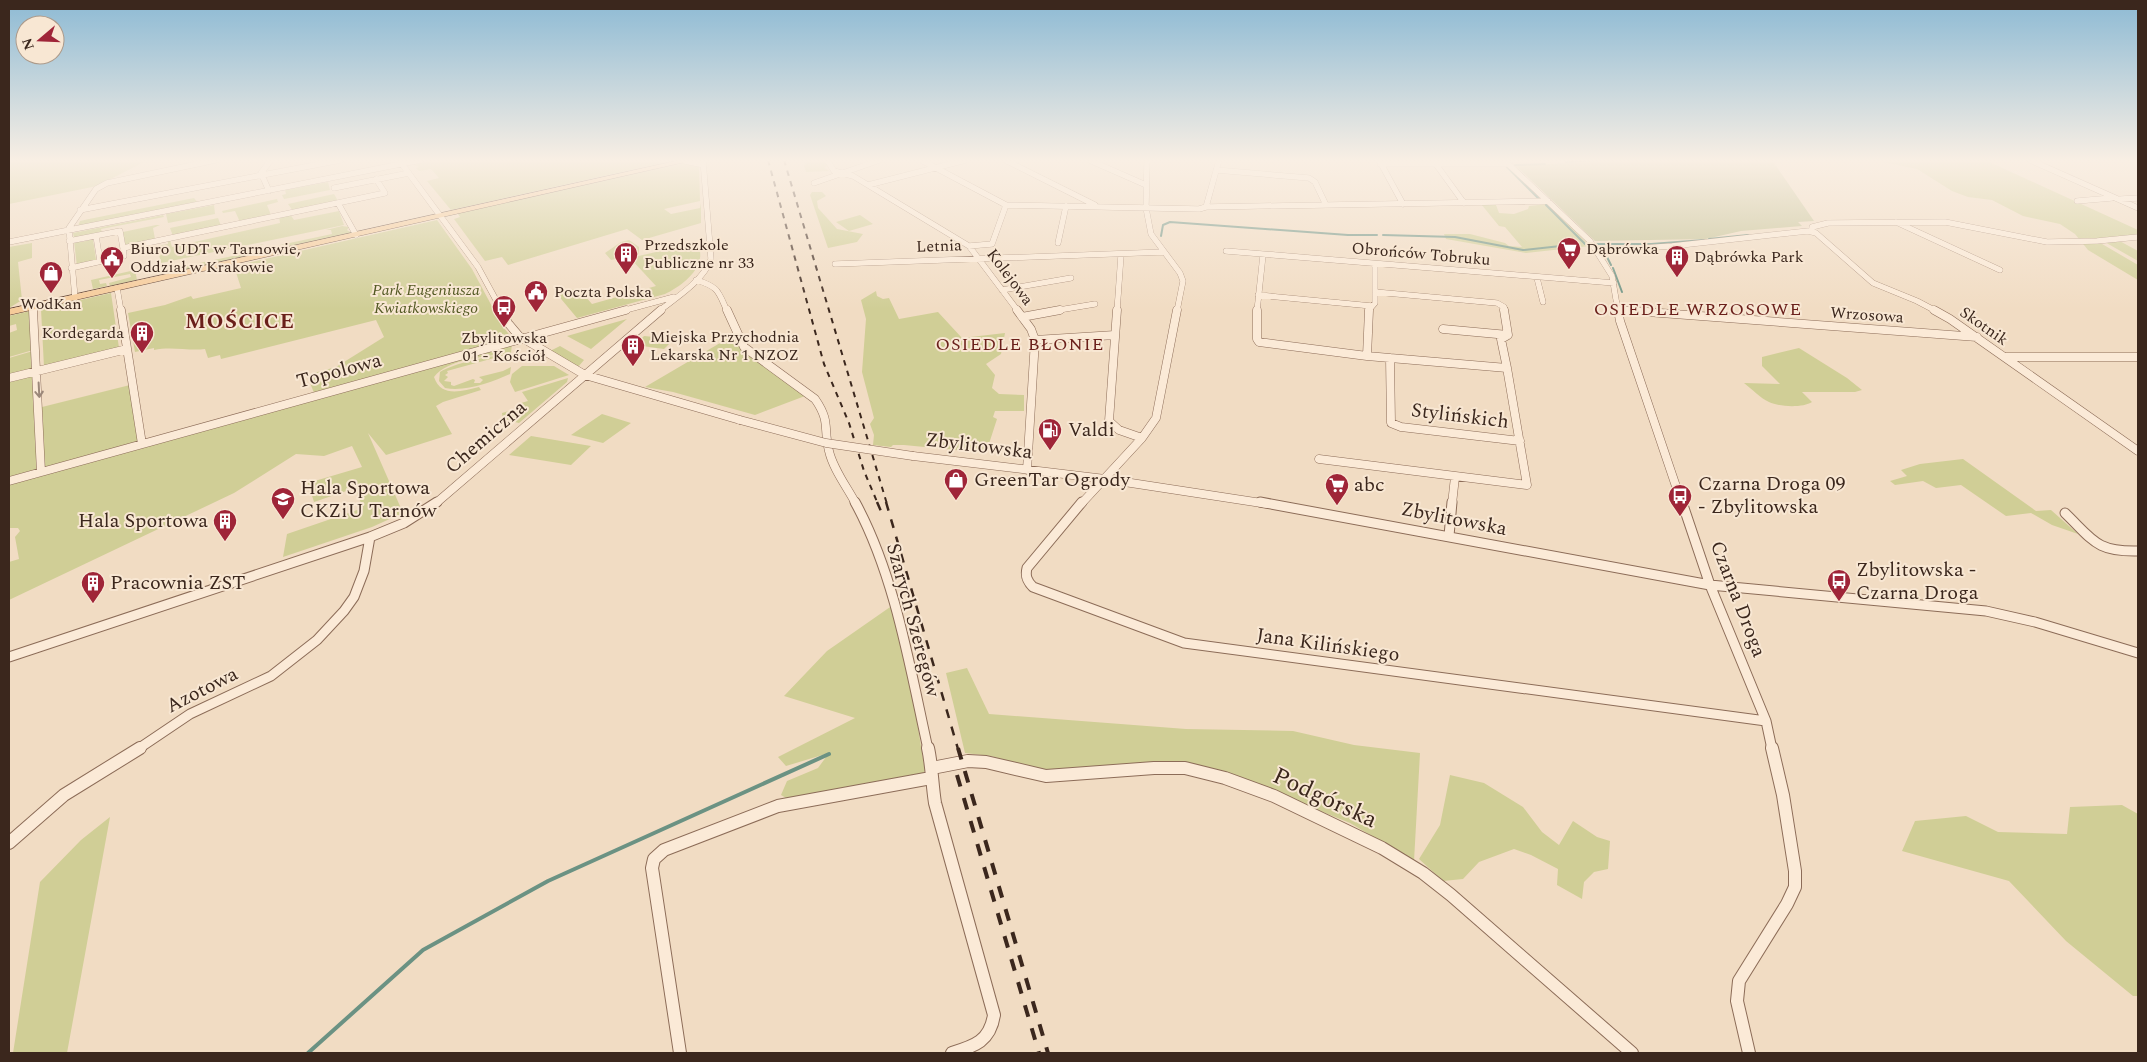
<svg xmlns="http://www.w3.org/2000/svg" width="2147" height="1062" font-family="Spectral,serif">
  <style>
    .green { fill: #d0ce96 }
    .cemetery { fill: #c4c295 }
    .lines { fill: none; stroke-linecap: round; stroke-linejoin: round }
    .stream-far1 { stroke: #6b9283; stroke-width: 2 }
    .stream { stroke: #6b9283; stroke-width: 4 }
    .minor-far3-casing { stroke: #8c6c58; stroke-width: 6 }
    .minor-far2-casing { stroke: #8c6c58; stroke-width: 9 }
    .minor-far1-casing { stroke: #8c6c58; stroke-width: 11 }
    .minor-casing { stroke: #8c6c58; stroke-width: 14 }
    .major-casing { stroke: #5a3b2d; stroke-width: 1 }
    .minor-far3 { stroke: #fbead7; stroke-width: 5.5 }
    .minor-far2 { stroke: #fbead7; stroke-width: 8 }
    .minor-far1 { stroke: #fbead7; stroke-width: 9 }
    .minor { stroke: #fbead7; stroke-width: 12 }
    .major { fill: #f6cb99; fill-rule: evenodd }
    .rail-far2 { stroke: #3b271d; stroke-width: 2; stroke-dasharray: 5.5 5.5; stroke-linecap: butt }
    .rail-far1 { stroke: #3b271d; stroke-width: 2.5; stroke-dasharray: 9 9; stroke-linecap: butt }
    .rail { stroke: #3b271d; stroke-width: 4; stroke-dasharray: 12 12; stroke-linecap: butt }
    .minor-bridge-casing { stroke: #8c6c58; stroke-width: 9; stroke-linecap: butt }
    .minor-bridge { stroke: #fbead7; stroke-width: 8 }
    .oneway { stroke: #9b887a }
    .labels { text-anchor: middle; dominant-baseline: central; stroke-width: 4; stroke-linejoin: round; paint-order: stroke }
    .far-poi-label { font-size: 16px; fill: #3b271d; stroke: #f8e7d3; text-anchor: start }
    .far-street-label { font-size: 16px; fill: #3b271d; stroke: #f8e7d3 }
    .far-park-label { font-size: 16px; font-style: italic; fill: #535923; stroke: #f8e7d3 }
    .far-neighbourhood-label { font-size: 18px; letter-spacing: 1px; fill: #6a1f1a; stroke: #f8e7d3 }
    .street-label { font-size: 20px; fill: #3b271d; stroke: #f8e7d3 }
    .poi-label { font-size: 20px; fill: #3b271d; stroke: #f8e7d3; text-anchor: start }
    .far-district-label { font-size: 21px; font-weight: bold; letter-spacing: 1px; fill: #6a1f1a; stroke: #f8e7d3 }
    .near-street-label { font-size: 24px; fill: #3b271d; stroke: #f8e7d3 }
  </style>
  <rect width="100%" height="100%" fill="#f1dcc3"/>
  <path class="green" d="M9 160H148L97 186 9 204Z
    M431 160 461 161 676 160 451 210 427 181 439 178 431 169 419 171 416 168 419 167 413 164Z
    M808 160H824L827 166 824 167 829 171 806 172 804 166Z
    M1873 160H1985L2138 230V237L2116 239 2138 251V261L2103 241H2097L2138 265V280L2088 250 2075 234 2060 224 2023 216 1992 200 1968 197 1952 191 1917 169Z
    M683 163 699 166 700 201 664 209 671 214 700 208 701 203V223L642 240 627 229 508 265 502 257 485 261 454 219 460 217 458 214 460 213Z
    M328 182 330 190 284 199 282 195 286 194 285 190Z
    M812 192H822L826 196 817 201 818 208 837 229 863 234 857 242 828 248 810 195Z
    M334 194 338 201 293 211 288 204Z
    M194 198 197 202 78 226 80 221 89 219Z
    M277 199 278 202 267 205 271 215 240 222 235 211 223 213 222 211Z
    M1481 204 1496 205 1499 213 1514 214 1528 209 1529 206 1548 204 1590 246 1526 253 1446 239 1444 234H1470L1505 243 1509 246 1522 247 1505 227 1499 226Z
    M214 205 215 214 168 223 166 214Z
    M339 211 344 225 161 263 158 250 131 255V251L168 244V240H170L172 247 280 223 279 216 290 214 294 220Z
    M163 215 164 217 101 229 102 233 74 238 73 233Z
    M860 215 873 224 849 231 836 222Z
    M218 218 221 226 173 236 170 228Z
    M437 220 472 269 503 327 512 338 314 393 307 375 336 367 384 337 376 320 221 359 220 355 208 358 205 349C188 351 171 346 154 350V348L135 352 128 313 165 305 191 296 193 299 241 288 234 266Z
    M156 225H160L153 228 155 239 125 245 123 232Z
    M342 226 349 227 347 230 352 233 259 253 255 246 264 244 260 246 261 249 332 234 331 230H326Z
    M93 239 96 260 77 266 74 241 82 242Z
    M629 240 639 247V254L611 260 605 253 621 242Z
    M699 242C699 247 701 253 700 258 698 274 678 288 665 294L577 318 557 294 578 288 592 304 656 286 630 258Z
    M32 243V258L18 262 22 300 9 308V247Z
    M245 248H249L251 255 170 273 168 266 174 265 170 266 171 269 247 253 246 249H241Z
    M135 270 137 280 110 286 109 283 131 277 130 274 99 280 100 284 106 283 107 286 93 289 91 280Z
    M876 291 877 296 883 299 889 298 899 319 938 312 962 338 1005 333 1001 354 986 364 995 375 992 388 999 394 1024 395V411H995L993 417 997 419 986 453 904 445H893L891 447 873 445 874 435 870 424 874 418 862 372 866 319 861 300Z
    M111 293 119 348 44 367 41 309Z
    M30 311 33 350 9 357V333L17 330 16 324 9 326V316Z
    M627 319 591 349 567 336Z
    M644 336 674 339 664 349 635 345Z
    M732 336 748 355 805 396 755 415 673 392 645 387Z
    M512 343 511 353C489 356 448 358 434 377 441 398 462 391 479 387L481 390 443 402 436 406 452 434 386 455 368 433 403 513 372 527 283 557 287 534 363 508 355 488 314 502 308 483 362 467 352 446 324 456 296 454 234 493 9 600V562L19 559 15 537 20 531 18 528H9V485Z
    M560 346 584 360 578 367 550 351Z
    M1799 348 1847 378 1862 390 1855 392H1802L1812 402C1803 408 1779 407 1769 402 1760 398 1752 389 1744 383L1780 384 1762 366V357Z
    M33 351 35 370 9 377V358Z
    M505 355 447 371 448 373 445 375 448 377 444 381 451 382V385L454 386 473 379 475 380 474 383H480L483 380 479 377 503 371 511 367 510 374C492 382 466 392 445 388L439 381 440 372C455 363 487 356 505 355Z
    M522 366H554L569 375 515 392 510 382 512 374Z
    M34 373 39 469 9 477V379Z
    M568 378 567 382 519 423 503 419 502 413 524 407 521 403 528 401 522 392Z
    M130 385 139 442 44 468 42 407Z
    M602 414 631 423 603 443 571 435Z
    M531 436 591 446 571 465 509 455Z
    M1963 459 2036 511 2051 510 2078 534 2052 525 2031 513 2006 516 1961 485 1936 488 1923 481 1895 485 1890 481 1907 476 1901 470 1920 464Z
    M893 605 910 678 925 771 916 779 791 801 781 795 787 781 818 768 829 753 786 766 778 757 855 718 784 696 827 651Z
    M967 668 989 714 1186 729 1293 731 1354 745 1420 753 1414 861 1350 823 1236 777 1127 764 1040 770 991 756 965 753 946 673Z
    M1450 775 1484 783 1523 807 1542 832 1559 845 1573 821 1597 837 1610 841 1608 869 1594 872 1584 882 1582 899 1557 885 1558 869 1531 855 1514 849 1479 862 1463 879 1443 881 1419 859 1440 825Z
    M2122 805 2138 814V996H2133L2066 941 2009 881 1902 851 1915 821 1966 816 1998 832 2067 834 2070 807Z
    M110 817 67 1053H13L40 882 81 840Z"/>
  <path class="cemetery" d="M1618 160H1772L1814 221 1798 222 1802 226 1741 231 1706 239 1595 241 1516 166Z"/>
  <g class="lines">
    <path class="stream-far1" d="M1566 162 1599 160
      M1515 165 1545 164
      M1507 167 1539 199
      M1546 205 1585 244
      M1383 235 1455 237 1523 250 1579 244
      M1161 236 1163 225 1170 222 1348 235H1377
      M1709 239 1748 235
      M1597 244H1651L1704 240
      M1605 253 1611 265
      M1613 268 1622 292"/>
    <path class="stream" d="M308 1053 423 950 548 881 829 754"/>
    <g class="minor-far3-casing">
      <path id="minor-far3" d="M399 160 478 267 502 311
        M827 160 834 171 853 176 969 246 1018 311
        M921 160 1006 205 992 244 969 246
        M1005 160 1095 205
        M1089 160 1146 185
        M1147 160 1146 208 1151 234 1180 273 1183 281 1177 311
        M1379 160 1403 204
        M1504 160 1590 241 1612 276 1618 311
        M2030 160 2138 208
        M685 161 704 165
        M1435 163 1464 203
        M1380 164H1508
        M1216 170 1309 178 1315 182 1326 205
        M814 183 880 160
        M868 185 966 160
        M334 188 409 173
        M269 191 261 173 271 160
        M2121 199 2138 198
        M2077 201 2112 198
        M338 203 356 235
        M1006 205 1199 209 1206 207 1548 201
        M1206 207 1219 160
        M80 210 341 160
        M1896 222 2000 270
        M1812 232V227L1828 223 1945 222 2047 242 2097 241 2138 237
        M96 236 100 261
        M69 241 120 231 123 248
        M9 242 421 160
        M1058 243 1066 206
        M1226 251 1614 283
        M1597 251 1672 246 1808 231 1816 233 1873 283 1917 301 1936 311
        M835 264 1164 252
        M71 268 124 256 123 248 385 193 376 179
        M1537 278 1543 302
        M696 280C719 287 718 291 727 311
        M117 288 121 311
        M1002 290 1071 278
        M1375 292 1497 303 1504 307 1505 311
        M1258 295 1372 306
        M75 298 69 228 96 189 107 183 216 160
        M33 307V311
        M1618 310 1637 311
        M622 311 674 297
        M659 311C677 297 703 281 711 259L703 160
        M1053 311 1095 304
        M1117 311 1121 255
        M1257 311 1263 255
        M1368 311 1375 303V264"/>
    </g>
    <g class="minor-far2-casing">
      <path id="minor-far2" d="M33 310 41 472
        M121 310 142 444
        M501 310 508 323 519 336 585 375 740 420
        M727 310 744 347 815 399C831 422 823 428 829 451 833 469 847 487 856 504
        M1017 310 1031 329 1035 340 1027 470
        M1117 310 1109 421 1119 430 1142 438
        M1257 310V339L1259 342 1367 356
        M1369 310 1367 356 1390 358 1391 423 1401 427 1520 441
        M1504 310 1508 335 1501 339 1507 368
        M1618 310 1620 321 1682 504
        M1621 310 1977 337
        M1934 310 1950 319 2138 451
        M1022 317 1060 310
        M1443 329 1508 335
        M1035 340 1115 335
        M2006 357H2138
        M9 378 127 349
        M913 456 1105 479 1268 504
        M1319 459 1527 485 1507 368 1390 358
        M9 481 626 310
        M435 504 661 310
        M1081 504 1142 438 1156 418 1177 310
        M1452 504 1455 477"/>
    </g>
    <g class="minor-far1-casing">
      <path id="minor-far1" d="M855 502C895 575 910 668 928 749
        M1082 502 1027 568C1025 576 1027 581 1033 587L1184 643 1766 721
        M1260 502 1710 585 1986 611 2035 622 2138 653
        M1682 502 1710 585 1766 721 1772 749
        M2065 513C2093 540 2096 552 2138 551
        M1449 536 1452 502
        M9 657 370 537 404 523 437 502
        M138 749 190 714 271 676 317 640 344 611 354 597 364 571 370 537"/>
    </g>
    <g class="minor-casing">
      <path id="minor" d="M928 748C932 766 932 784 935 803L994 1015C990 1041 975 1046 952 1053
        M932 768 968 761 986 762 1046 776 1154 768H1185L1225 778 1274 796 1382 848 1423 873 1451 895 1632 1053
        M9 843 64 795 140 748
        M680 1053 652 868 654 859 664 850 778 806 931 778
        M1749 1053 1737 1001 1739 981 1787 904 1795 887V871L1783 795 1772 748"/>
    </g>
    <g class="major-casing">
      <path id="major" d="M680 160H694L9 315V309Z"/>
    </g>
    <use href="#minor-far3" class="minor-far3"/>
    <use href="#minor-far2" class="minor-far2"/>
    <use href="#minor-far1" class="minor-far1"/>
    <use href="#minor" class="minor"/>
    <use href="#major" class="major"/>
    <path class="rail-far2" d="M768 160 824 364 849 423 864 471 878 504
      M784 160 887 504"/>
    <path class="rail-far1" d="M877 502 884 518
      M886 502 958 749"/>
    <path class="rail" d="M958 748 1048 1053
      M957 775 1039 1053"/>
    <g class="minor-bridge-casing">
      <path id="minor-bridge" d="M740 420 826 443 913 456"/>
    </g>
    <use href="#minor-bridge" class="minor-bridge"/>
  </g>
  <defs><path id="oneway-shaft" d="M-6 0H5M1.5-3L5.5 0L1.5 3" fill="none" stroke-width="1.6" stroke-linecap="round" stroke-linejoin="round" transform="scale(1.25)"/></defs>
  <use class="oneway" href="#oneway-shaft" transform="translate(39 390) rotate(87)"/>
  <linearGradient id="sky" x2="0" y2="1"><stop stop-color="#8dbad4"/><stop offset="0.52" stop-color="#f9efe4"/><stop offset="1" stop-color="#f9efe4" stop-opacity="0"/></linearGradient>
  <rect width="2147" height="309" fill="url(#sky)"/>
  <defs>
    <g id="supermarket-pin" transform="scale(1.25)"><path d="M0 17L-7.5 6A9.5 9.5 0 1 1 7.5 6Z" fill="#9f2538" stroke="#f8e7d3"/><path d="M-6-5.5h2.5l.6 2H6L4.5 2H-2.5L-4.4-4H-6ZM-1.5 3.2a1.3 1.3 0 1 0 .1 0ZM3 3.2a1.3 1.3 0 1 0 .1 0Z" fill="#fff"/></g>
    <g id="building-pin" transform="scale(1.25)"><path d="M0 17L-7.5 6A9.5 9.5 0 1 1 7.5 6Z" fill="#9f2538" stroke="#f8e7d3"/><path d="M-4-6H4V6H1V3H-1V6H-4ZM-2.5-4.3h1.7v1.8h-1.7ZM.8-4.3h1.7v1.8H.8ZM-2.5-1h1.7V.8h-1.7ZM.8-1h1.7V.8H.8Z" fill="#fff"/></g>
    <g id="civic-pin" transform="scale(1.25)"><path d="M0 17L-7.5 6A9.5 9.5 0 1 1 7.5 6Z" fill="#9f2538" stroke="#f8e7d3"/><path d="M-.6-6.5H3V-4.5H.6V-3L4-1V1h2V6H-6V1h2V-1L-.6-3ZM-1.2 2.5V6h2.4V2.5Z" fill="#fff"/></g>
    <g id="shop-pin" transform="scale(1.25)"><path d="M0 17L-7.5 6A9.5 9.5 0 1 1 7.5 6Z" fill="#9f2538" stroke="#f8e7d3"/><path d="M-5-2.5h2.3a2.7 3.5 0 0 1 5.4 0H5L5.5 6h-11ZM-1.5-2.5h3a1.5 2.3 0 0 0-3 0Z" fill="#fff"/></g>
    <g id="bus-pin" transform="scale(1.25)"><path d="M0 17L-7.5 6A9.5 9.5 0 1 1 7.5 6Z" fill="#9f2538" stroke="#f8e7d3"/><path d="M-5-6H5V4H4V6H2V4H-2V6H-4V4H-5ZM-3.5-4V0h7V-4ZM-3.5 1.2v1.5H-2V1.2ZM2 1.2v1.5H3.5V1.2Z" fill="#fff"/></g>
    <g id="fuel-pin" transform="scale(1.25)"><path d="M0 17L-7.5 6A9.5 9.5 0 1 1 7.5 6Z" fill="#9f2538" stroke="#f8e7d3"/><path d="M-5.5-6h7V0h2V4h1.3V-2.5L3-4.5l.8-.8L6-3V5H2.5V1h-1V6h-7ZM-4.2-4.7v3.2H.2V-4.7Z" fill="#fff"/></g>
    <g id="school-pin" transform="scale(1.25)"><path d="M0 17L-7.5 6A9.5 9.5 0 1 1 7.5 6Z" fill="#9f2538" stroke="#f8e7d3"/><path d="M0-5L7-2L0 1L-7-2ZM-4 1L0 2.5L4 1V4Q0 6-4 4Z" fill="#fff"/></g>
  </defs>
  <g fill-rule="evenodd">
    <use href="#supermarket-pin" x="1569" y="249"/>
    <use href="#building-pin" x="626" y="254"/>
    <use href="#building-pin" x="1677" y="257"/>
    <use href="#civic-pin" x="112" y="258"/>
    <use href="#shop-pin" x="51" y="273"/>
    <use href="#civic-pin" x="536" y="292"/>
    <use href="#bus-pin" x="504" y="307"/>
    <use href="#building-pin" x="142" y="333"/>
    <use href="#building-pin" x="633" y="346"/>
    <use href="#fuel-pin" x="1050" y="430"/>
    <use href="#shop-pin" x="956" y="480"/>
    <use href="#supermarket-pin" x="1337" y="485"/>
    <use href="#bus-pin" x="1680" y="496"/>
    <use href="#school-pin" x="283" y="499"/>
    <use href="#building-pin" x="225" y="521"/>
    <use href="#bus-pin" x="1839" y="581"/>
    <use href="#building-pin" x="93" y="583"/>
  </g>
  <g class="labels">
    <g class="far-poi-label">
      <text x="644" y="245">Przedszkole<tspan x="644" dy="18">Publiczne nr 33</tspan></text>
      <text x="130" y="249">Biuro UDT w Tarnowie,<tspan x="130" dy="18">Oddział w Krakowie</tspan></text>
      <text x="1586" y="249">Dąbrówka</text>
      <text x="1694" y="257">Dąbrówka Park</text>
      <text x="554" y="292">Poczta Polska</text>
      <text x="51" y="304" text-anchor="middle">WodKan</text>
      <text x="124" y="333" text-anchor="end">Kordegarda</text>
      <text x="650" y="337">Miejska Przychodnia<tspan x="650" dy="18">Lekarska Nr 1 NZOZ</tspan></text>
      <text x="504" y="338" text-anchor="middle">Zbylitowska<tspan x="504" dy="18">01 - Kościół</tspan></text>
    </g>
    <g class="far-street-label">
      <text transform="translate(939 246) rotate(-2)">Letnia</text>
      <text transform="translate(1421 254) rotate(5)">Obrońców Tobruku</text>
      <text transform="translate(1010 277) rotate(53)">Kolejowa</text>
      <text transform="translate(1867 315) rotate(4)">Wrzosowa</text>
      <text transform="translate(1984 326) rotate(35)">Skotnik</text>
    </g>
    <g class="far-park-label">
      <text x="426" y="290">Park Eugeniusza<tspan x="426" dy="18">Kwiatkowskiego</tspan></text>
    </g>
    <g class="far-neighbourhood-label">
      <text x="1698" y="309">OSIEDLE WRZOSOWE</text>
      <text x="1020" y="344">OSIEDLE BŁONIE</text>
    </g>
    <g class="street-label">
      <text transform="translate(339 371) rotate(-15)">Topolowa</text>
      <text transform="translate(1460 416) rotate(7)">Stylińskich</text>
      <text transform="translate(486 437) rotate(-41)">Chemiczna</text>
      <text transform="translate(979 446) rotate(7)">Zbylitowska</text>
      <text transform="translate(1454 519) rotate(11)">Zbylitowska</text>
      <text transform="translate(1738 599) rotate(69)">Czarna Droga</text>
      <text transform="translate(913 620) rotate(75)">Szarych Szeregów</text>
      <text transform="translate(1328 645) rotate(8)">Jana Kilińskiego</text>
      <text transform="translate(202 690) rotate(-27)">Azotowa</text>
    </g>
    <g class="poi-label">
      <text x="1068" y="430">Valdi</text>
      <text x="974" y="480">GreenTar Ogrody</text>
      <text x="1698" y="484">Czarna Droga 09<tspan x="1698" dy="23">- Zbylitowska</tspan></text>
      <text x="1354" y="485">abc</text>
      <text x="300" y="488">Hala Sportowa<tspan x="300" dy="23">CKZiU Tarnów</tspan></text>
      <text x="208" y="521" text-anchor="end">Hala Sportowa</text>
      <text x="1856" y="570">Zbylitowska -<tspan x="1856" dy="23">Czarna Droga</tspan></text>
      <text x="110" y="583">Pracownia ZST</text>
    </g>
    <g class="far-district-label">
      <text x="240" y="322">MOŚCICE</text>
    </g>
    <g class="near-street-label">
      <text transform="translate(1325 798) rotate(25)">Podgórska</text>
    </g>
  </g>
  <rect width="2147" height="1062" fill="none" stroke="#3b271d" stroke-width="20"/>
  <g transform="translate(40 40) rotate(251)"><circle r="24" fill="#f8e7d3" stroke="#ac9a8a"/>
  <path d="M0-4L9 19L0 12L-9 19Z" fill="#9f2538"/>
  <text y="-8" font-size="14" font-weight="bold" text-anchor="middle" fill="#3b271d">N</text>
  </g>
</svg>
